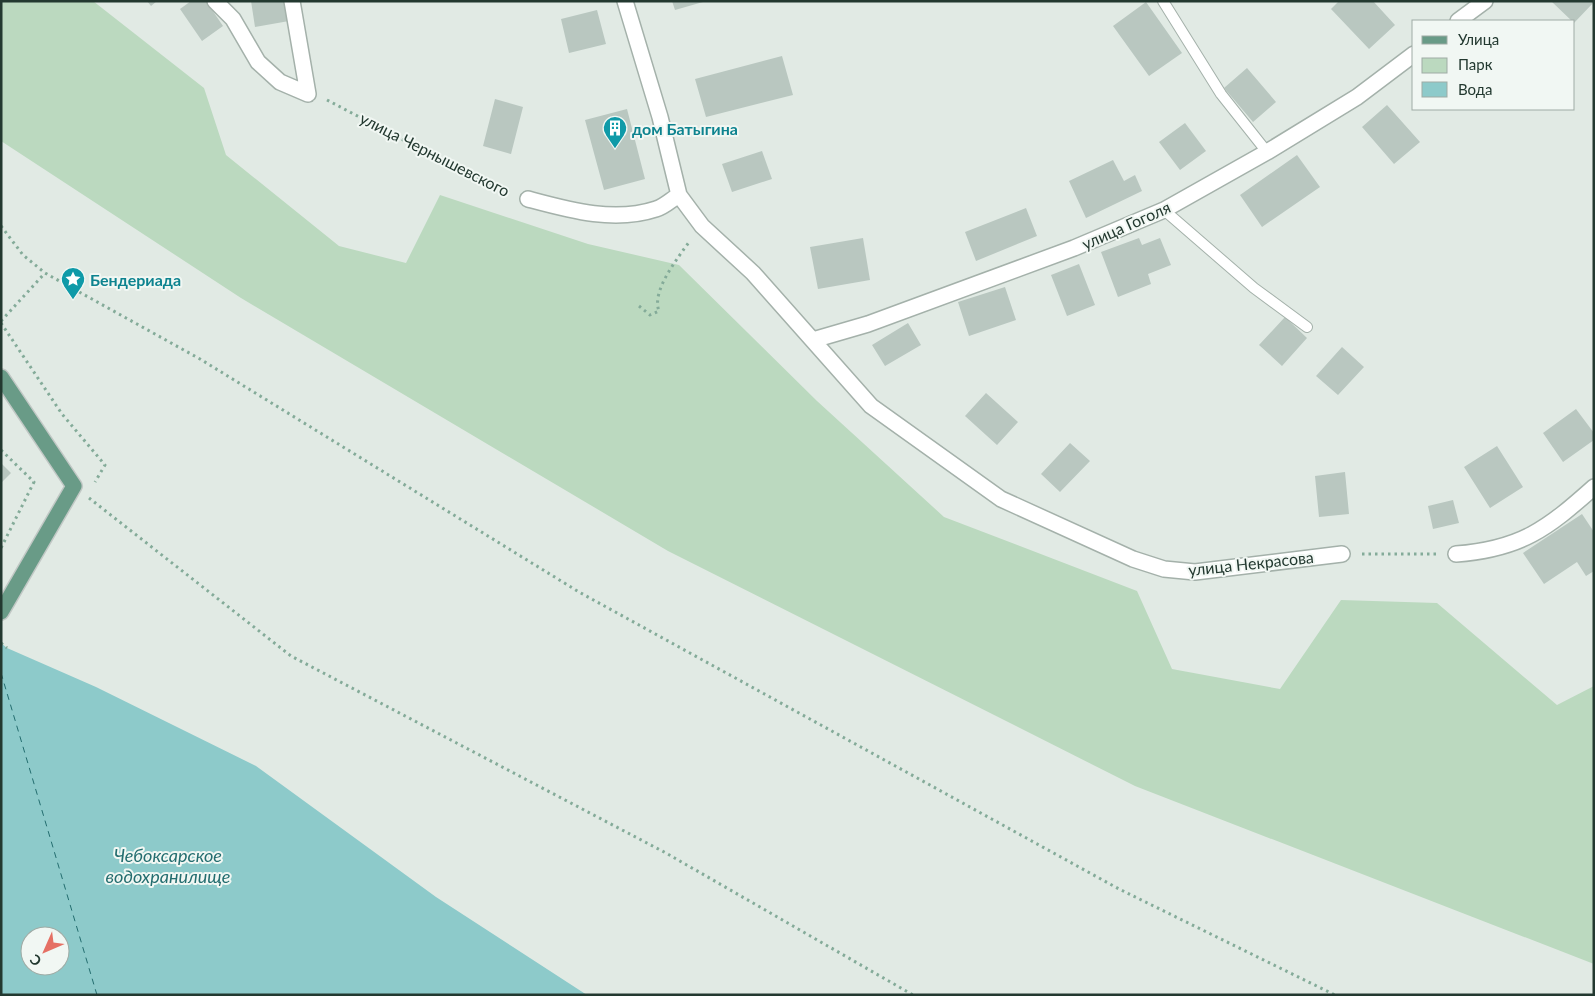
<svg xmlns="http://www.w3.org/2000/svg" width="1595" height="996" font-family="Lato,sans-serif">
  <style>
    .green { fill: #bbd9bf }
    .water { fill: #8dcaca; fill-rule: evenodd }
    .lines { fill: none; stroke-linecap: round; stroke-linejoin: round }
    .ferry { stroke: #236d6f; stroke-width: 1; stroke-dasharray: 6 5; stroke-linecap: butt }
    .building { fill: #b9c7c0 }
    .service-casing { stroke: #a4b1aa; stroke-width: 12 }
    .minor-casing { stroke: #a4b1aa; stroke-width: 18 }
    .primary-casing { stroke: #c1c8c5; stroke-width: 18 }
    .path { stroke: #84ab99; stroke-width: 3; stroke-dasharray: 2.5 4; stroke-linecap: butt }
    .service { stroke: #fff; stroke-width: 10 }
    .minor { stroke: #fff; stroke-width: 15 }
    .primary { stroke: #699b87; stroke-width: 15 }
    .labels { text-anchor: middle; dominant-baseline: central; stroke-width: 4; stroke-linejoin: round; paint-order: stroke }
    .culture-label { font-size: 16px; font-weight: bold; fill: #0d838f; stroke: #f1f7f3; text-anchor: start }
    .street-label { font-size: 16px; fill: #233930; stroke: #f1f7f3 }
    .water-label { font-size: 18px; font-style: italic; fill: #236d6f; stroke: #f1f7f3 }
  </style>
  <rect width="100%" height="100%" fill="#e1eae4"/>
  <path class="green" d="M1 1H93L204 88 226 155 339 246 406 263 440 195 588 244 679 265 817 401 944 517 1137 591 1172 669 1280 689 1341 600 1437 603 1557 705 1594 686V964L1135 786 668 551 241 298 1 141Z"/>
  <path class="water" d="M1 643 7 648 96 687 256 766 436 897 587 995H1ZM30 936H60V966H30Z"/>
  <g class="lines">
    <path class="ferry" d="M1 673 97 995"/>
  </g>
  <path class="building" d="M147 1H157L151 6Z
    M191 1H206L223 26 202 41 180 9Z
    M251 1H285L289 21 255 27Z
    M672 1H703V2L675 10Z
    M1339 1H1373L1395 25 1369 49 1331 9Z
    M1551 1H1594V2L1574 23Z
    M1146 2 1182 53 1149 76 1113 26Z
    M597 10 606 44 569 53 561 19Z
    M782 56 793 95 706 117 695 79Z
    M1247 68 1276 102 1253 122 1224 88Z
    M495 99 523 107 511 154 483 146Z
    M1387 105 1420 142 1394 164 1362 127Z
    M627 109 645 179 604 190 585 120Z
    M1185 123 1206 151 1180 170 1159 142Z
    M762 151 772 179 732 192 722 164Z
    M1297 155 1320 187 1262 227 1240 195Z
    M1113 160 1124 181 1135 175 1142 191 1086 218 1069 181Z
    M1026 208 1037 236 976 261 965 232Z
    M863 238 870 280 818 289 810 247Z
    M1139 238 1142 245 1160 238 1171 265 1148 274 1151 284 1118 297 1101 252Z
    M1079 264 1095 305 1067 316 1051 275Z
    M1005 287 1016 320 969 336 958 302Z
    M1285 317 1307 338 1282 366 1259 345Z
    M908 323 921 345 885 366 872 345Z
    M1342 347 1364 367 1338 395 1316 376Z
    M986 393 1018 422 997 445 965 416Z
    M1576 409 1594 433V440L1563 462 1543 433Z
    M1070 443 1090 461 1060 492 1041 474Z
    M1497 446 1523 487 1490 508 1464 467Z
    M1 463 11 473 1 483Z
    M1345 472 1349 514 1319 517 1315 476Z
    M1453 500 1459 523 1433 529 1428 506Z
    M1582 514 1594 532V571L1586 576 1577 562 1544 584 1523 553Z"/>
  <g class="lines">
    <g class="service-casing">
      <path id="service" d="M1163 1 1221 94 1267 152
        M1164 210 1254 288 1307 327"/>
    </g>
    <g class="minor-casing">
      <path id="minor" d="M215 1 233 19 258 62 280 82 308 94
        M292 1 308 94
        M625 1 660 117 679 195 702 226 753 273 871 406 1001 499 1133 559 1164 569 1195 572 1342 554
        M1458 21 1485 1
        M528 199C569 210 614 223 656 209 664 207 672 199 679 195
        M813 340 868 324 1074 248 1164 210 1267 152 1357 97 1414 54
        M1456 554C1521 549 1547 529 1594 487"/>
    </g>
    <g class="primary-casing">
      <path id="primary" d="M1 377 74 486 1 612"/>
    </g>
    <path class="path" d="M327 100 451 165 511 193
      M1 226 23 255 45 273 200 359 579 592 1119 889 1335 995
      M639 306 650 315 659 311C651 291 678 258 689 242
      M1 321 45 273
      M1 323 62 414 105 465 95 482
      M1 450 34 482 1 548
      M89 498 291 656 666 853 913 995
      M1362 554H1438
      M1 643 7 648"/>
    <use href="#service" class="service"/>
    <use href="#minor" class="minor"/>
    <use href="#primary" class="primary"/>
  </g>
  <defs>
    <g id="building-pin" transform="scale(1.25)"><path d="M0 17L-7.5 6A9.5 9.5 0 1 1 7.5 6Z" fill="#0f9aa8" stroke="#f1f7f3"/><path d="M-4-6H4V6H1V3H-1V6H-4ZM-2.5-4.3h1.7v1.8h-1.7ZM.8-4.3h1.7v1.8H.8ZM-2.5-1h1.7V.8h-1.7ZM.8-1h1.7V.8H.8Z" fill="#fff"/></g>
    <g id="sight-pin" transform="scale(1.25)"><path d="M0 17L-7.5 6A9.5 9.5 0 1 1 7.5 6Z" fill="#0f9aa8" stroke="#f1f7f3"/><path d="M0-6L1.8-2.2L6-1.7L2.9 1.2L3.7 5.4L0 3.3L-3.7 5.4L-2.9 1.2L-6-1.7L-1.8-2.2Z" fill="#fff"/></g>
  </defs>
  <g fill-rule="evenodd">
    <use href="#building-pin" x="615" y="128"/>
    <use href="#sight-pin" x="73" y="279"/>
  </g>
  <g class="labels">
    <g class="culture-label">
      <text x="632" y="128">дом Батыгина</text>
      <text x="90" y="279">Бендериада</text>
    </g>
    <g class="street-label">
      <text transform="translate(435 154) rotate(27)">улица Чернышевского</text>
      <text transform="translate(1126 225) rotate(-24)">улица Гоголя</text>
      <text transform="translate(1251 563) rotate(-6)">улица Некрасова</text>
    </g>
    <g class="water-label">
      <text x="168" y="855">Чебоксарское<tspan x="168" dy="21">водохранилище</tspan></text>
    </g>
  </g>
  <rect width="1595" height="996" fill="none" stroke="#233930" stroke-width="5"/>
  <rect x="1412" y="20" width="162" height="90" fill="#f1f7f3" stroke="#9faba5"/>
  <rect x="1422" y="36" width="25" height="8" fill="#699b87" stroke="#9faba5"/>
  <text x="1458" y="45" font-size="15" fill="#233930">Улица</text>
  <rect x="1422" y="58" width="25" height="15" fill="#bbd9bf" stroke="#9faba5"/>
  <text x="1458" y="70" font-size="15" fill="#233930">Парк</text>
  <rect x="1422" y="82" width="25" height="15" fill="#8dcaca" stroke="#9faba5"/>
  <text x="1458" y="95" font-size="15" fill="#233930">Вода</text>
  <g transform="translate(45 951) rotate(225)"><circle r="24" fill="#f1f7f3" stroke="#9faba5"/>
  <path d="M0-4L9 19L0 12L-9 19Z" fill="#e57064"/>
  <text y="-8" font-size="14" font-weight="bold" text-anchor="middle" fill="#233930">С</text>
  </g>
</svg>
